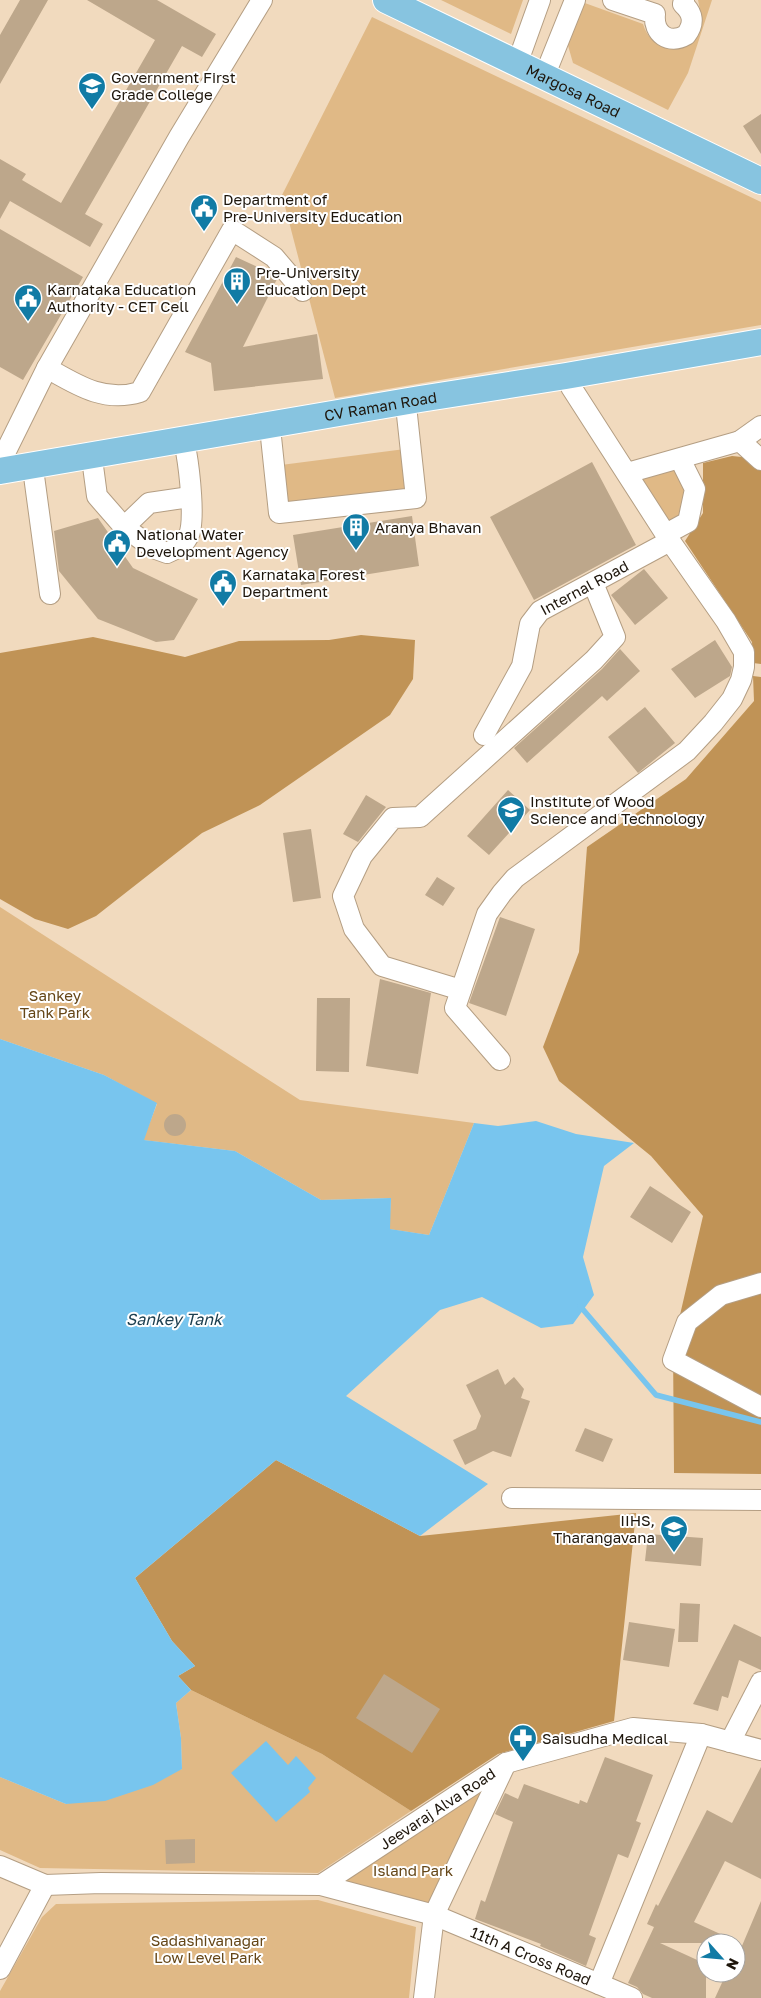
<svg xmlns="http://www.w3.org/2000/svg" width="761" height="1998" font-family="'Golos Text',sans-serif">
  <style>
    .green { fill: #e0b986 }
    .forest { fill: #c09356 }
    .water { fill: #78c5ee }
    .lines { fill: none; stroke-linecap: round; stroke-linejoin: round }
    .stream { stroke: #78c5ee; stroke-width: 5.5 }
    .building { fill: #bda78b }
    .minor-casing { stroke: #b49e83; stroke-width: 22 }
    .major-casing { stroke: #fff; stroke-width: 28 }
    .minor { stroke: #fff; stroke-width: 20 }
    .major { stroke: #87c4e0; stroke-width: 26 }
    .labels { text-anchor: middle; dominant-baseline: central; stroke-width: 4; stroke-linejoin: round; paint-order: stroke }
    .poi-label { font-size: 15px; fill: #1e160c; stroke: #fff; text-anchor: start }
    .street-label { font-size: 15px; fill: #1e160c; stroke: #fff }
    .park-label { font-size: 15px; fill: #654617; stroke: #fff }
    .water-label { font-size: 16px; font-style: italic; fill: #1d4051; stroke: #fff }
  </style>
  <rect width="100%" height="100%" fill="#f1dabe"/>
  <path class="green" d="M441 0H523L511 34Z
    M698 0H712L688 73 668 110 573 63 567 42 582 2 643 24C647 37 654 43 667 47L701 15Z
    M372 17 761 202V325L335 398 282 195Z
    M405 449 410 488 285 504 281 465Z
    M675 468 685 491 680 516 667 523 638 477Z
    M0 907 300 1100 474 1123 429 1235 389 1229 391 1198 321 1200 235 1151 143 1140 157 1104 104 1075 0 1039Z
    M191 1690 322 1754 411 1811 318 1873 40 1868 0 1850V1777L66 1804 182 1769 181 1738 176 1703Z
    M506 1763 434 1915 321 1885Z
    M318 1900 416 1927 409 1998H0V1991L42 1917 56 1904Z"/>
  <path class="forest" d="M732 456 752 458 761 467V664L753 663 752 642 685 541 703 513V463Z
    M361 635 415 640 413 679 390 715 260 805 202 833 96 916 68 929 35 919 0 899V653L93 637 185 657 239 641 329 640Z
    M753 676 761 677V1474L674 1473 673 1345 703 1216 651 1156 559 1081 543 1047 579 952 587 847 686 779 754 701Z
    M276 1460 420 1536 636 1513 614 1721 498 1754 411 1811 322 1754 191 1690 178 1676 195 1666 172 1641 135 1578Z"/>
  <path class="water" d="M0 1039 104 1075 157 1103 144 1140 235 1151 321 1200 391 1198 390 1229 429 1235 474 1123 498 1126 536 1121 576 1134 634 1143 604 1166 583 1257 594 1295 573 1324 541 1328 482 1297 440 1310 346 1396 488 1484 420 1536 276 1460 135 1578 172 1641 195 1666 178 1676 191 1690 176 1703 181 1738 182 1769 153 1785 105 1801 66 1804 0 1777Z
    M266 1741 288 1765 296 1756 316 1778 308 1788 310 1792 276 1822 231 1773Z"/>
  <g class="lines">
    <path class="stream" d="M580 1306 656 1395 761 1422"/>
  </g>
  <path class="building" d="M20 0H48L0 84V35Z
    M87 0H157L216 34 202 57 182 46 85 214 103 224 90 247 10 201 0 219V159L26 174 22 180 61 203 155 40Z
    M761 114V154L743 126Z
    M0 229 83 277 23 380 0 367Z
    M236 257 273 274 277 279 243 347 317 334 323 379 214 391 211 363 185 352Z
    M592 462 636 545 534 600 490 517Z
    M412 516 419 566 301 585 293 535Z
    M98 518 133 568 198 599 174 640 156 642 98 619 59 571 54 531Z
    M644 569 668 598 635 625 611 595Z
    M715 640 732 667 730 676 695 698 671 669Z
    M620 649 640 671 607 701 602 696 527 763 514 748 602 669Z
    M645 707 675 743 638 773 608 737Z
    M508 790 530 810 489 855 467 836Z
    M366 795 386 807 358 842 343 834Z
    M311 829 321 898 293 902 283 833Z
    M437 877 455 888 443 906 425 895Z
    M500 917 535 929 506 1016 469 1003Z
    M380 979 431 993 418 1074 366 1066Z
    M317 998H350L349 1072 316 1071Z
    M164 1125a11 11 0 1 1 22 0a11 11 0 1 1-22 0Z
    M650 1186 691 1212 672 1243 630 1217Z
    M498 1369 505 1385 514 1377 524 1389 521 1398 530 1401 511 1457 493 1451 465 1465 453 1440 476 1429 481 1416 466 1385Z
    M585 1428 613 1439 603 1462 575 1451Z
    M648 1534 703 1538 701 1566 645 1561Z
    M680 1603 700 1604 698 1642H678Z
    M629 1622 675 1629 669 1667 623 1660Z
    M734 1624 761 1637V1670L739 1660 728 1698 722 1696 718 1711 693 1704Z
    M384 1674 440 1709 412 1753 356 1718Z
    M605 1757 653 1775 636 1821 641 1823 628 1858 618 1854 589 1935 596 1938 586 1966 540 1946 541 1944 475 1919 481 1900 485 1902 513 1822 495 1814 505 1793 518 1799 524 1784 579 1804 580 1800 587 1803Z
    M761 1767V1879L725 1861 694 1922 740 1943H660L706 1964V1998H652L643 1994 637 1987 628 1983 654 1927 647 1924 656 1904 658 1906 707 1810 732 1823Z
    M195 1839V1863L166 1864 165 1840Z
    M761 1901V1998H715L726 1974 730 1976 731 1973H736V1960Z"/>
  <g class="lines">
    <g class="minor-casing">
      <g id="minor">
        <path d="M613 0 655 14C653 34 669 45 686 35 695 23 693 13 683 4L684 0"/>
        <path d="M517 64 540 0"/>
        <path d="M544 77 575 0"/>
        <path d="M47 368C77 385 104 403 140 392L232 230 274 257 303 291"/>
        <path d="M271 437 279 513 416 498 407 415"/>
        <path d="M740 441 761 426"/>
        <path d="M0 463 47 368 179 137 262 0"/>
        <path d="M93 466 97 496 124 527 153 548 167 553C176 549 183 546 188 537 196 523 189 468 186 451"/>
        <path d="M627 473 740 441 761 460"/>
        <path d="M34 476 50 594"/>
        <path d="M124 527 149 503 190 497"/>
        <path d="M666 534 688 522 695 489 680 459"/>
        <path id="s1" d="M484 735 522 666 530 624 540 611 670 541"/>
        <path d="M461 990 382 966 354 929 343 896 362 856 393 818 420 817 594 660 615 637 593 583"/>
        <path d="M500 1060 455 1008 487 914 502 893 515 878 687 751 713 723 732 699 741 680 744 667V652L726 621 670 541 571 387"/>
        <path d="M761 1283 721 1295 687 1322 673 1360 761 1407"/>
        <path d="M512 1498 761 1500"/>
        <path d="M730 1742 761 1682"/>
        <path id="s2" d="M0 1866 45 1885 101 1883 321 1885 506 1763 633 1728 701 1734 761 1750"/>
        <path id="s3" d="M321 1885 434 1915 599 1984 701 1734"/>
        <path d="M0 1969 45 1885"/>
        <path d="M599 1984 632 1998"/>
        <path d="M424 1998 434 1915 506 1763"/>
      </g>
    </g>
    <g class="major-casing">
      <g id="major">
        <path id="s4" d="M386 0 761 181"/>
        <path id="s5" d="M0 471 420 399 566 376 761 342"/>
      </g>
    </g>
    <use href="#minor" class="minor"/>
    <use href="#major" class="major"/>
  </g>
  <defs>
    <g id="university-pin" transform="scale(1.4375)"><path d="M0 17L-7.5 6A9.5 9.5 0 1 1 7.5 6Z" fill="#117ba5" stroke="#fff"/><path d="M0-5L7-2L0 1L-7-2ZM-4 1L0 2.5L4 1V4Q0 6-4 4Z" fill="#fff"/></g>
    <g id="civic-pin" transform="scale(1.4375)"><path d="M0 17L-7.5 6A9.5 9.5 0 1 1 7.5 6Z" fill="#117ba5" stroke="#fff"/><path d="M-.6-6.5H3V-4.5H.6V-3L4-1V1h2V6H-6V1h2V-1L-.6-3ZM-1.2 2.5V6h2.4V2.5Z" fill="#fff"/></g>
    <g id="building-pin" transform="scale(1.4375)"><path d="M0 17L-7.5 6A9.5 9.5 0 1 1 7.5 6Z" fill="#117ba5" stroke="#fff"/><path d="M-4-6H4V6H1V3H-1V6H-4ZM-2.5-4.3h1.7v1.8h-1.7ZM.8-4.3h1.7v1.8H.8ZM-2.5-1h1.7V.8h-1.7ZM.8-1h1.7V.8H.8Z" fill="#fff"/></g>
    <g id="pharmacy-pin" transform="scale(1.4375)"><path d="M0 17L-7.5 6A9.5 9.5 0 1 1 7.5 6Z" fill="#117ba5" stroke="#fff"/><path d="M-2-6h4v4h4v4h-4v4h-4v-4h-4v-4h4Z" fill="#fff"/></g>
  </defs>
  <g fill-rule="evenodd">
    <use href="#university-pin" x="92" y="86"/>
    <use href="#civic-pin" x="204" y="208"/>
    <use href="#building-pin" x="237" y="281"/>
    <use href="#civic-pin" x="28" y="298"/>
    <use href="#building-pin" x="356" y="527"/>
    <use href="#civic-pin" x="117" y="543"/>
    <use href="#civic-pin" x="223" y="583"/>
    <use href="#university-pin" x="511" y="810"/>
    <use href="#university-pin" x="674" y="1529"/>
    <use href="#pharmacy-pin" x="523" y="1738"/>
  </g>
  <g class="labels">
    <g class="poi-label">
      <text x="111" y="77">Government First<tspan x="111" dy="17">Grade College</tspan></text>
      <text x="223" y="199">Department of<tspan x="223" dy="17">Pre-University Education</tspan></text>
      <text x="256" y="272">Pre-University<tspan x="256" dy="17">Education Dept</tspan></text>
      <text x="47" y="289">Karnataka Education<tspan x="47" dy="17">Authority - CET Cell</tspan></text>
      <text x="375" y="527">Aranya Bhavan</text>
      <text x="136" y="534">National Water<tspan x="136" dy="17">Development Agency</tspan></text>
      <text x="242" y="574">Karnataka Forest<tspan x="242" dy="17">Department</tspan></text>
      <text x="530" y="801">Institute of Wood<tspan x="530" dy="17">Science and Technology</tspan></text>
      <text x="655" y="1520" text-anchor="end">IIHS,<tspan x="655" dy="17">Tharangavana</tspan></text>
      <text x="542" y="1738">Saisudha Medical</text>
    </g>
    <g class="street-label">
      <text stroke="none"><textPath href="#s4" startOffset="208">Margosa Road</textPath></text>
      <text stroke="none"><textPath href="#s5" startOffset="386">CV Raman Road</textPath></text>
      <text stroke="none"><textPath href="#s1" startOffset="188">Internal Road</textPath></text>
      <text stroke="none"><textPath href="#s2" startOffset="464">Jeevaraj Alva Road</textPath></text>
      <text stroke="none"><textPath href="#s3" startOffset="222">11th A Cross Road</textPath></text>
    </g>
    <g class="park-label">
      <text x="55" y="995">Sankey<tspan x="55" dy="17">Tank Park</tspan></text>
      <text x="413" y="1870">Island Park</text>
      <text x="208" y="1940">Sadashivanagar<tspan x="208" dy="17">Low Level Park</tspan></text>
    </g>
    <g class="water-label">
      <text x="174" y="1319">Sankey Tank</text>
    </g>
  </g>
  <g transform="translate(721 1958) rotate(117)"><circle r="24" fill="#ffffff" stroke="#a5a29e"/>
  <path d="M0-4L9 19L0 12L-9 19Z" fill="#117ba5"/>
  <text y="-8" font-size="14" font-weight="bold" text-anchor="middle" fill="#1e160c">N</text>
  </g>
</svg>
